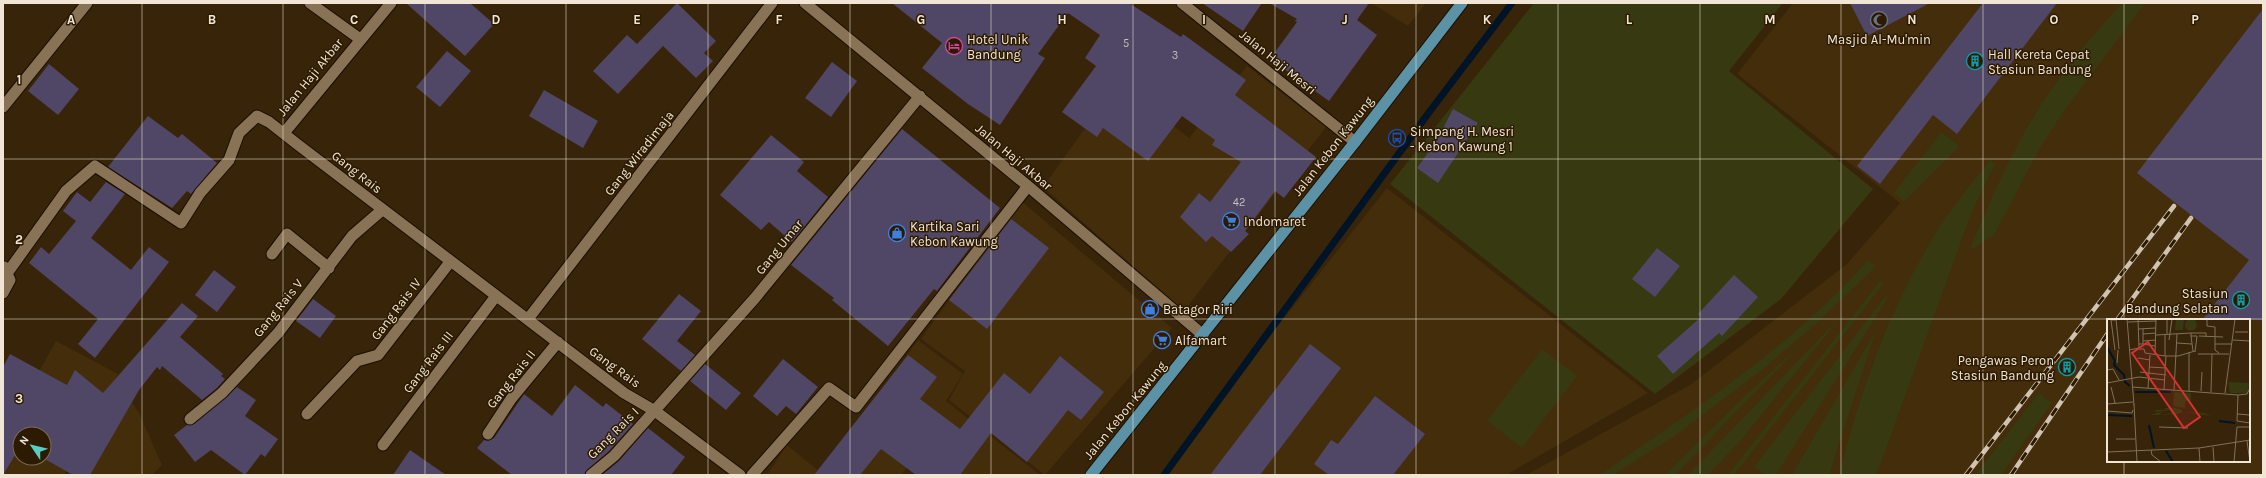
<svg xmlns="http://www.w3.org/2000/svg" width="2266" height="478" font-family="Karla,sans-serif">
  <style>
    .built { fill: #442d0a; fill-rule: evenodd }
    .green { fill: #373910 }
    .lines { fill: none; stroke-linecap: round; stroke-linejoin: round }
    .stream { stroke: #001427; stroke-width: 7 }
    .building { fill: #4f4765 }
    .minor-casing { stroke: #1b0e00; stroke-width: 13 }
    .primary-casing { stroke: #1b0e00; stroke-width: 13 }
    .minor { stroke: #897357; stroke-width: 11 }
    .primary { stroke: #5c92a6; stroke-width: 11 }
    .rail-casing { stroke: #d1c3b2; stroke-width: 4.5 }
    .rail { stroke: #2d1b01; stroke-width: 3; stroke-dasharray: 9; stroke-linecap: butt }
    .grid { fill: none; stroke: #f1e5d6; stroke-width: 1; stroke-opacity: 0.55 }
    .labels { text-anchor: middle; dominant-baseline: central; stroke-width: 3; stroke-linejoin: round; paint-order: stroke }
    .number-label { font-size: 11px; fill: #c8beba }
    .poi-label { font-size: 13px; fill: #f1e5d6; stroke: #2d1b01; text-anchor: start }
    .street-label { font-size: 13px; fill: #f1e5d6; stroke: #2d1b01 }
    .inset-river { fill: none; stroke: #001427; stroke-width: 2 }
    .inset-road { fill: none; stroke: #81715b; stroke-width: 1 }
    .view { fill: #d73131; fill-opacity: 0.15; stroke: #d73131; stroke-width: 2 }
    .inset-edge { fill: none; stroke: #f1e5d6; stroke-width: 2 }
    .grid-label { font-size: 13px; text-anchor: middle; font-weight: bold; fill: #f1e5d6; stroke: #2d1b01; stroke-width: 3; stroke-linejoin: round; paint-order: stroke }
  </style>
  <rect width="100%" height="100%" fill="#372409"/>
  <path class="built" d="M1371 3H1426L1408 26Z
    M1793 3H2263V475H1526L1690 385 1847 264 1900 203 1737 74ZM2108 320H2249V461H2108Z
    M1247 66 1326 127 1184 311 1043 187 1118 82 1189 138Z
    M1387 188 1648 393 1506 475H1160Z
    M1021 201 1172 328 1045 475 949 400 965 371 921 339Z
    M918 340 963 374 946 401 1040 475H920L908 467 901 475H767L787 445 821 473Z
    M56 341 118 374 64 475H3V436ZM20 434H44V458H20Z
    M120 384 139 413 162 465 152 475H69Z"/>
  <path class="green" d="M1534 3H1783L1729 71 1873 189 1781 299 1655 394 1390 184Z
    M2122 3H2145L2066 108 2040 148 1994 235 1969 251C1992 197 2015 141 2049 93 2071 61 2095 32 2122 3Z
    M1941 132 1960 146 1904 202 1894 193Z
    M1990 160 1995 164 1971 214 1880 465 1875 475H1839C1861 389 1890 306 1937 231 1953 206 1972 183 1990 160Z
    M1868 260 1876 266 1816 324 1758 373 1675 436 1613 475H1600C1694 409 1792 346 1868 260Z
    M1881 280 1884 283 1734 475H1728Z
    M1889 296 1776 475H1766L1754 467 1884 298Z
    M1845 312 1740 441 1708 475H1688Z
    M1876 330 1829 475H1792Z
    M1811 335 1675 475H1665L1748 393Z
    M1542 349 1577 376 1522 448 1487 421Z
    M2039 393 2052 403 2001 475H1975Z"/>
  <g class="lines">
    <path class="stream" d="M1164 475 1430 111 1512 3"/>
  </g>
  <path class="building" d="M406 3H470L494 24 465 56Z
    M677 3 716 41 704 53 713 61 696 78 663 46 618 94 593 71 627 35 637 44Z
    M892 3H1129L1181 37 1183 34 1246 80 1235 95 1316 157 1284 198 1275 191 1245 231 1249 234 1231 252 1212 236 1206 242 1180 217 1199 193 1210 202 1241 162 1212 145 1215 140 1182 116 1148 161 1103 128 1097 137 1062 112 1096 66 1085 58 1100 35 1068 13 1038 54 1045 58 1000 125 968 104 922 68 942 43Z
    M1202 3H1262L1243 31Z
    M1269 3H1369L1357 20 1377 35 1329 101 1270 59 1297 22 1295 21 1297 19Z
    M1850 3H1930L1867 36Z
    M1983 3H2057L1957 134 1933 115 1880 184 1857 166Z
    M2263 9V320H2202L2249 260 2137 173Z
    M447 51 471 71 440 107 416 87Z
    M832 62 857 81 831 117 805 98Z
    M49 64 79 89 58 115 28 91Z
    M544 90 598 121 583 148 529 116Z
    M1453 109 1478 123 1438 183 1417 168 1437 140Z
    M148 116 178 138 182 134 217 163 191 194 187 191 172 208 108 167Z
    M902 129 1000 208 937 291 934 289 888 346 832 300 834 298 791 265Z
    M771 135 804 162 797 171 828 197 792 242 769 222 761 230 720 195Z
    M106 182 125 194 91 238 131 270 149 247 169 262 95 358 78 344 98 319 29 263 41 247 49 254 76 221 63 211 77 192 90 202Z
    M1011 219 1049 248 987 329 949 300Z
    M1657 248 1680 266 1655 297 1632 279Z
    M214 270 236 287 217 312 195 295Z
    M1734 275 1758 297 1722 336 1719 333 1673 374 1657 356 1701 317 1698 314Z
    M679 294 701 311 677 341 695 355 681 371 642 339Z
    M313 299 336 316 320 338 296 321Z
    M182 303 198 316 180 337 223 374 221 376 225 379 217 388 202 400 162 366 160 370 157 367 139 390 90 475H73L43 458 44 434H20V447L3 475V367L10 354 67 385 75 370 103 393Z
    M1310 344 1341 368 1260 475H1210Z
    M908 355 937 377 920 399 960 429 1004 373 1030 394 1060 356 1104 392 1081 420 1068 410 1027 462 991 433 960 475H916L881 449 860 475H814Z
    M783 359 818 387 796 414 786 406 777 416 753 396Z
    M705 364 741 393 726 410 690 381Z
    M575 385 603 407 606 403 633 424 609 451 587 470 584 475H512L477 448 484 440 488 441 494 438 524 394 552 416Z
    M237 387 256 400 245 416 278 439 265 457 261 454 245 475 211 450 195 462 174 435 187 425 194 424Z
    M1375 396 1425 434 1393 475H1329L1314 464 1331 440 1338 444Z
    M648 428 685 457 671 475H602L619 461Z
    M410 450 446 475H393Z"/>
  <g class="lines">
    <g class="minor-casing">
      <path id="minor" d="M310 3 360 39
        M805 3 1028 186 1203 335
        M1182 3 1355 142
        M3 107 87 3
        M284 133 391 3
        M272 254 287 234 329 268
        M8 272 66 191 95 166 181 223 200 193 229 160 239 133 257 116 269 122 297 144 624 393 655 411 740 475
        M3 293 10 280 4 267
        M528 319 772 3
        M307 414 357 361 378 355 450 262
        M190 419 222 393 278 333 352 236 382 210
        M488 434 511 399 558 342
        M383 445 496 296
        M591 475 614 456 755 298 920 96
        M752 475 829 388 856 407 1028 186"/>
    </g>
    <g class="primary-casing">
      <path id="primary" d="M1091 475 1355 142 1462 3"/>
    </g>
    <use href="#minor" class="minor"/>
    <use href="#primary" class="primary"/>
    <g class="rail-casing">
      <path id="rail" d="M2117 320 2191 218
        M1966 475 2174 206
        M2011 475 2108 333"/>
    </g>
    <use href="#rail" class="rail"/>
  </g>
  <path class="grid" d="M142 3V475M283 3V475M425 3V475M566 3V475M708 3V475M850 3V475M991 3V475M1133 3V475M1275 3V475M1416 3V475M1558 3V475M1700 3V475M1841 3V475M1983 3V475M2124 3V320M3 159H2263M3 319H2263M2124 461V475"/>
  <defs>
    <g id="mosque-ring" transform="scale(0.9)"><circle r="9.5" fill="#2d1b01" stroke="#6b7280" stroke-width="1.5"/><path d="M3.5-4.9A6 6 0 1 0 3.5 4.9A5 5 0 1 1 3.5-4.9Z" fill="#6b7280"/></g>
    <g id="hotel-ring" transform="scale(0.9)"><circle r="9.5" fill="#2d1b01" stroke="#d1479c" stroke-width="1.5"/><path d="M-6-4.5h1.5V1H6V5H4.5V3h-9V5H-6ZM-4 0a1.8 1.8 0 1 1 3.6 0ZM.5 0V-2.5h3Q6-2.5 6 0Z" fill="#d1479c"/></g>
    <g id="building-ring" transform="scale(0.9)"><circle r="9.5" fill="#2d1b01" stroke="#0f9aa8" stroke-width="1.5"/><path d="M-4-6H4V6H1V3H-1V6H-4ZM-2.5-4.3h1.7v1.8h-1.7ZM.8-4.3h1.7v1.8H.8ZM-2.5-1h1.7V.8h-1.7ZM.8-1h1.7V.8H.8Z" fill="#0f9aa8"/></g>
    <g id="bus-ring" transform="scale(0.9)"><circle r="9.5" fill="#2d1b01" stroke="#1a4fb4" stroke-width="1.5"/><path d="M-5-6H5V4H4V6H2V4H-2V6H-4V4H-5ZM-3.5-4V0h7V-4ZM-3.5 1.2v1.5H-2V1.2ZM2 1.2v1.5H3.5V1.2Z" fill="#1a4fb4"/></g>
    <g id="supermarket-ring" transform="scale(0.9)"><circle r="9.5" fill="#2d1b01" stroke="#3f7fe0" stroke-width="1.5"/><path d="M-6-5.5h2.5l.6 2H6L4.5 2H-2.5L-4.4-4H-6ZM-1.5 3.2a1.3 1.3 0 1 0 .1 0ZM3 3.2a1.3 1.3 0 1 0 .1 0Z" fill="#3f7fe0"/></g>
    <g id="shop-ring" transform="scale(0.9)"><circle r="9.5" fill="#2d1b01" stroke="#3f7fe0" stroke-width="1.5"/><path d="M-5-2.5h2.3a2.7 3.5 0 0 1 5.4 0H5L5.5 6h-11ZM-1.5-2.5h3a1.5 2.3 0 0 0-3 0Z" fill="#3f7fe0"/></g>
  </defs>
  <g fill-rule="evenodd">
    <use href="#mosque-ring" x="1879" y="20"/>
    <use href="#hotel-ring" x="954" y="46"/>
    <use href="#building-ring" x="1975" y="61"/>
    <use href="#bus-ring" x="1397" y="138"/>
    <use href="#supermarket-ring" x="1231" y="221"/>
    <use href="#shop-ring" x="897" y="233"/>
    <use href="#building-ring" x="2241" y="300"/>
    <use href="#shop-ring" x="1150" y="309"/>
    <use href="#supermarket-ring" x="1162" y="340"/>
    <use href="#building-ring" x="2067" y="367"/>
  </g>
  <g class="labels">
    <g class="number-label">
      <text x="1126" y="43">5</text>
      <text x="1175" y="55">3</text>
      <text x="1239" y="202">42</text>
    </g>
    <g class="poi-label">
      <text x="967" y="39">Hotel Unik<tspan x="967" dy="15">Bandung</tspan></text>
      <text x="1879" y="39" text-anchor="middle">Masjid Al-Mu'min</text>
      <text x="1988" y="54">Hall Kereta Cepat<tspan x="1988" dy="15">Stasiun Bandung</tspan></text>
      <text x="1410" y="131">Simpang H. Mesri<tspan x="1410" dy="15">- Kebon Kawung 1</tspan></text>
      <text x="1244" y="221">Indomaret</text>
      <text x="910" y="226">Kartika Sari<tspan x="910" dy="15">Kebon Kawung</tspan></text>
      <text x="2228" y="293" text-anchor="end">Stasiun<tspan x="2228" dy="15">Bandung Selatan</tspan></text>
      <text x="1163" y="309">Batagor Riri</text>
      <text x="1175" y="340">Alfamart</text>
      <text x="2054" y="360" text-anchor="end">Pengawas Peron<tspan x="2054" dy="15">Stasiun Bandung</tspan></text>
    </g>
    <g class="street-label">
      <text transform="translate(1278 62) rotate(39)">Jalan Haji Mesri</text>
      <text transform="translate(310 77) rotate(-51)">Jalan Haji Akbar</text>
      <text transform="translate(1333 146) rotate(-52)">Jalan Kebon Kawung</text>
      <text transform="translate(639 153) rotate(-52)">Gang Wiradimaja</text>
      <text transform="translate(1014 157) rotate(40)">Jalan Haji Akbar</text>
      <text transform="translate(357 172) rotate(38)">Gang Rais</text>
      <text transform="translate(779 247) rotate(-51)">Gang Umar</text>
      <text transform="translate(278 308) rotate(-51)">Gang Rais V</text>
      <text transform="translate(396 309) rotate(-53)">Gang Rais IV</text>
      <text transform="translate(428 362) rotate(-53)">Gang Rais III</text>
      <text transform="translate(615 367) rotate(36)">Gang Rais</text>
      <text transform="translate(511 379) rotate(-52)">Gang Rais II</text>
      <text transform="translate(1125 410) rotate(-51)">Jalan Kebon Kawung</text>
      <text transform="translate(613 433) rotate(-45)">Gang Rais I</text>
    </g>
  </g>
  <g transform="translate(2107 319)">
    <rect width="143" height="143" fill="#372409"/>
    <path d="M78 6a6 6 0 1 1 12 0a6 6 0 1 1-12 0ZM69 0H77L76 11H68ZM121 63 142 64 141 74H123ZM67 73 84 74V82H78V89L66 87ZM62 87 75 91V93L99 94H97L104 97 77 93 63 97 66 95 53 96H42L55 93 52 96 65 94 63 91 49 93 48 91H59L57 89H67Z" fill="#373910"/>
    <path class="inset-river" d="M0 28 8 42 7 46 17 56 18 63 23 67M28 73H64M0 96 25 97M112 102 128 104M42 106 47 129M59 132 66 143"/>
    <path class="inset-road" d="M9 0 12 30M20 0 27 86M60 0V15M100 0V7L108 8V31L112 34M21 3 49 2M31 10 49 9M128 13H141M84 14H99V18M36 15 49 14M58 15V37M49 16 84 14V17H90L88 33M84 17 86 32M92 17 116 18M62 21 65 0M126 21 143 22M36 22 49 21M70 24 85 25M32 25H36V10M36 25 48 27M108 25H124M32 30H37L38 34 58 37H71L88 32M8 31 4 1H9M22 31 32 29 31 0M91 35H122M48 36 49 0M31 39 43 41M10 44 11 31M42 48 59 49M0 51 6 50 12 61M33 53 59 56M0 64 32 58 58 61M4 68 8 84M25 68 131 76 130 102 143 104M41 69 43 36M57 70 59 37M67 71 70 15M82 72V33M94 72 95 53M104 73 105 35M118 74 128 0M131 76 140 75 143 69M0 85 26 83M27 85 30 143M0 92 25 94 26 91M130 95 143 96M52 108 81 109M9 120H28M140 122 143 143M106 128 107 143M92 129 93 143M44 131 45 136 54 143M0 133 92 129 143 121M127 143 130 108H143"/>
    <path class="view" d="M41 23 93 98 77 109 25 34Z"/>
    <rect width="143" height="143" class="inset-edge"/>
  </g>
  <g class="grid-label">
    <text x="71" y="24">A</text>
    <text x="212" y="24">B</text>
    <text x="354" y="24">C</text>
    <text x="496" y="24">D</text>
    <text x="637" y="24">E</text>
    <text x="779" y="24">F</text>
    <text x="921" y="24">G</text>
    <text x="1062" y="24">H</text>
    <text x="1204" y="24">I</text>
    <text x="1345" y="24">J</text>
    <text x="1487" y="24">K</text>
    <text x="1629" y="24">L</text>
    <text x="1770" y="24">M</text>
    <text x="1912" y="24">N</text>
    <text x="2054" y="24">O</text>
    <text x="2195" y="24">P</text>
    <text x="19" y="84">1</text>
    <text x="19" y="244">2</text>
    <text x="19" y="403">3</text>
  </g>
  <rect width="2266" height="478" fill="none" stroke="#f1e5d6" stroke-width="8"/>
  <g transform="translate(32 446) rotate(305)"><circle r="19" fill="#2d1b01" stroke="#7b6c56"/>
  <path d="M0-3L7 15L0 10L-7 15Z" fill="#56cec3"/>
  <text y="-6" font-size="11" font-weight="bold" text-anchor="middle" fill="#f1e5d6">N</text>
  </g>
</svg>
